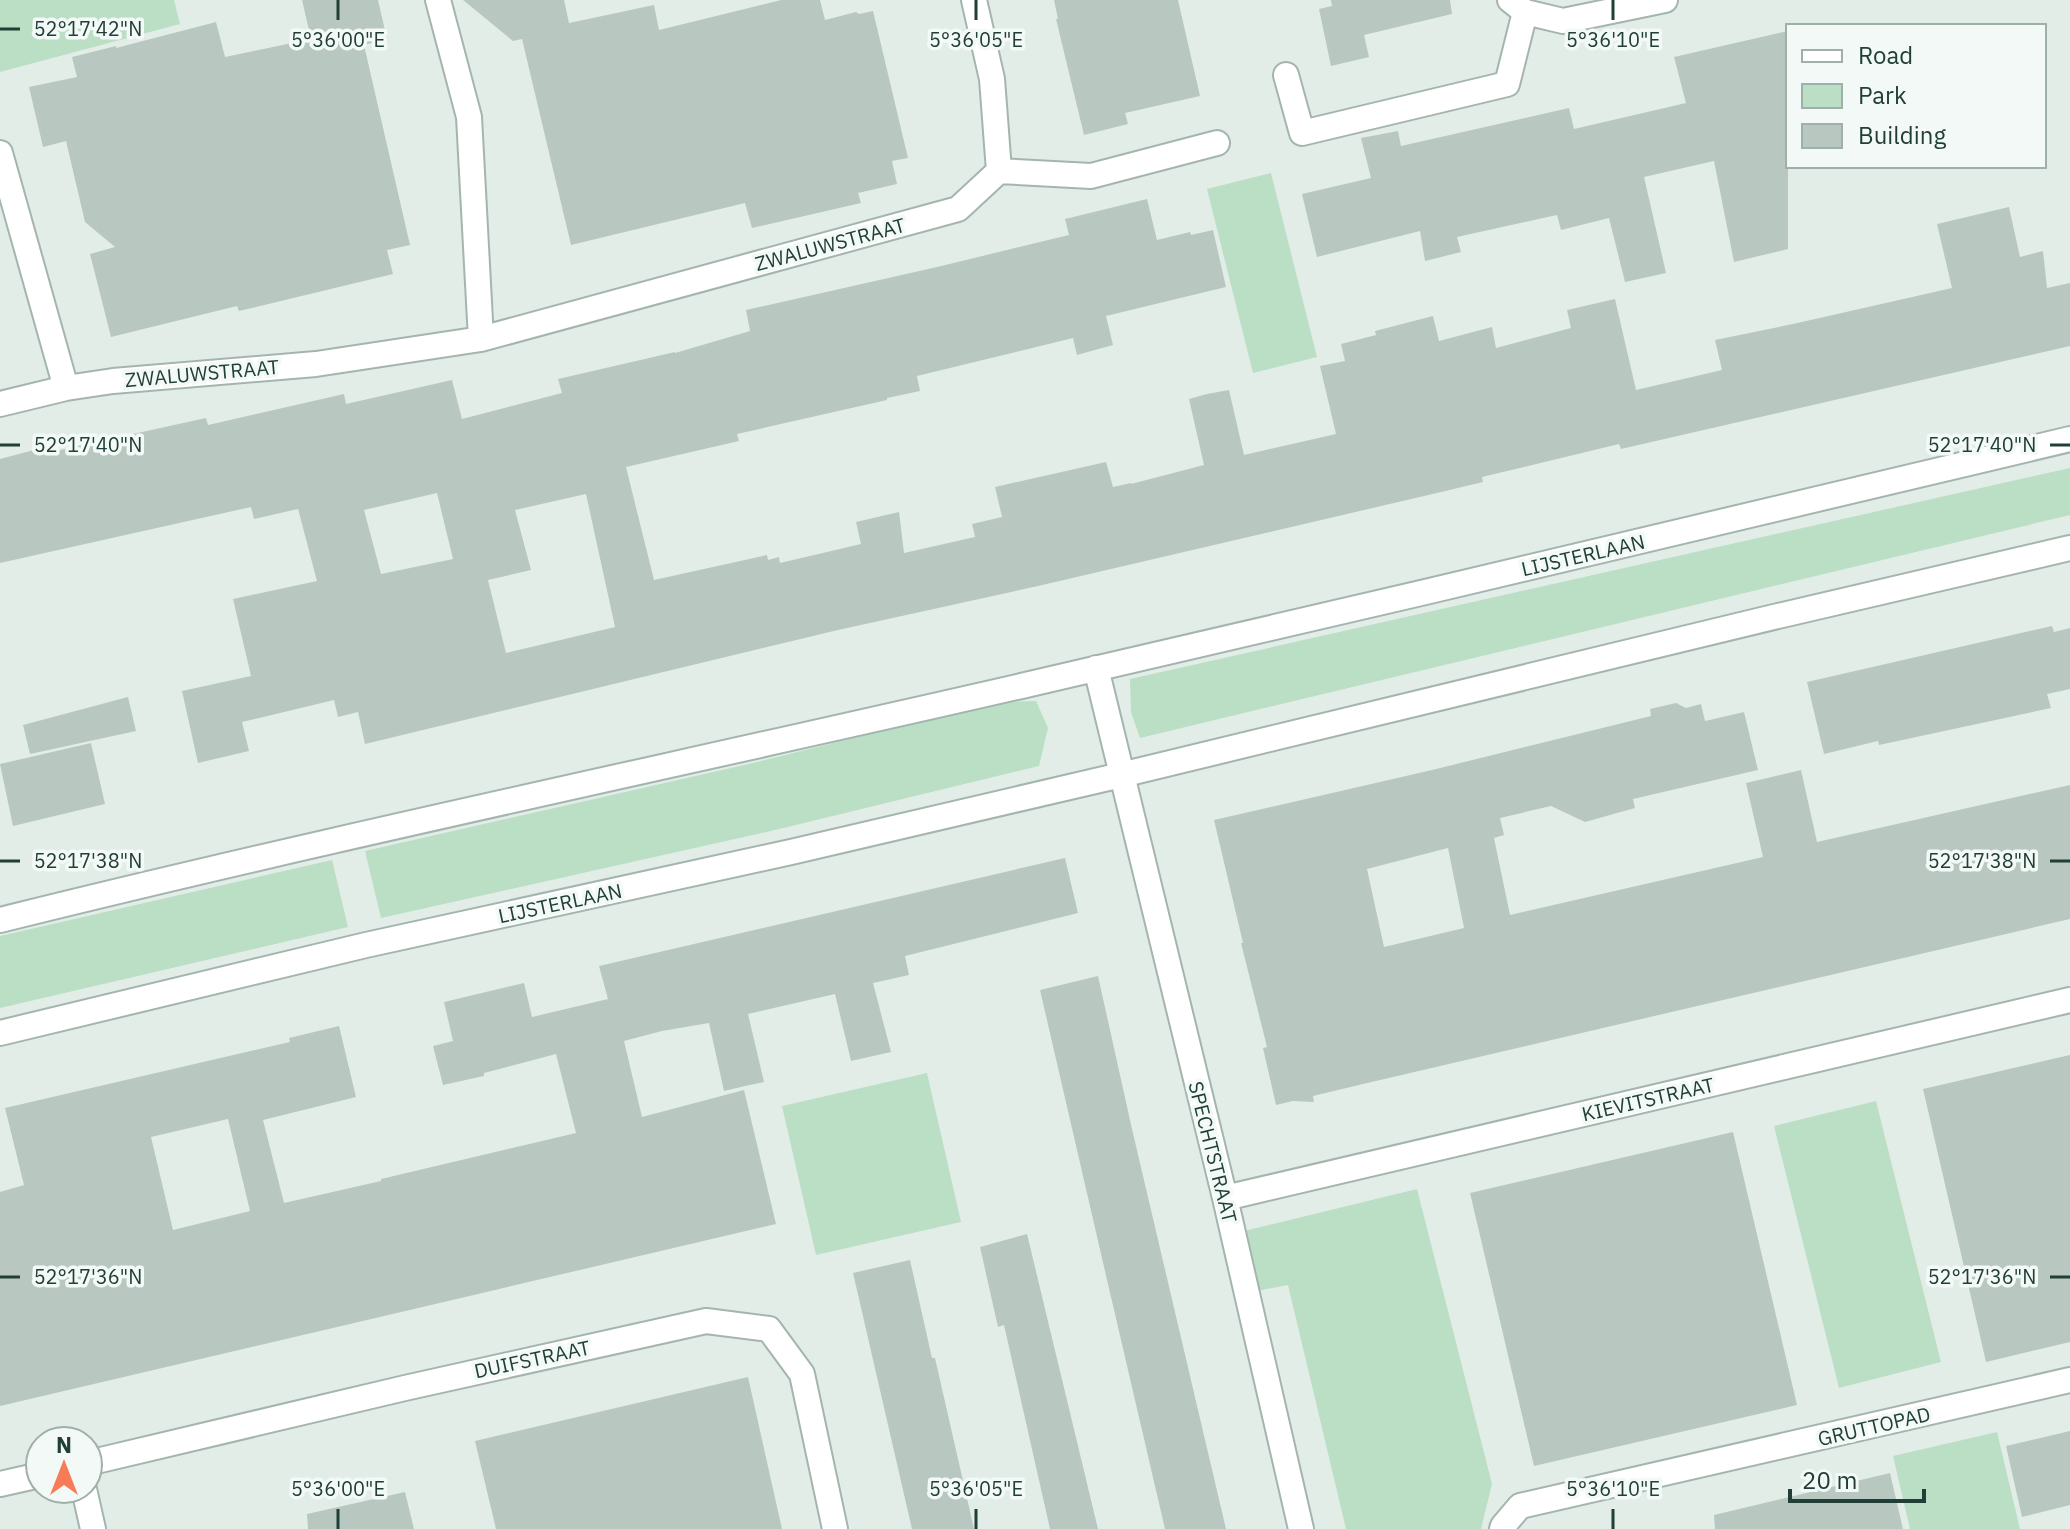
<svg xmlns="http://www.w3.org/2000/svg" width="2070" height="1529" font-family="'IBM Plex Sans',sans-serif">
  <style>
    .green { fill: #bbdfc4 }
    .building { fill: #b8c8c1; fill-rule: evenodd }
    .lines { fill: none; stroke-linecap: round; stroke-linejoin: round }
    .minor-casing { stroke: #a4b5af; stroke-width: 28 }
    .minor { stroke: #fff; stroke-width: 24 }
    .ticks { fill: none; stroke: #213f36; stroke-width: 3 }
    .labels { text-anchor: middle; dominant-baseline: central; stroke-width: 7; stroke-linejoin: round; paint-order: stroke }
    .street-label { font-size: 20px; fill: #213f36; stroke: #f3f9f6 }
    .ticks-label { font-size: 20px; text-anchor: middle; fill: #213f36; stroke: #f3f9f6; stroke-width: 7; stroke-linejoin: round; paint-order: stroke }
  </style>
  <rect width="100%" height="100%" fill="#e2ede8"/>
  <path class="green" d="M0 0H174L180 24 0 72Z
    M1271 173 1317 357 1253 373 1207 189Z
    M2070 468V515L1140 738 1131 712 1130 679Z
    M1036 701 1048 728 1039 766 771 831 381 918 365 851 753 763 998 702Z
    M332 860 348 927 0 1008V936Z
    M927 1073 961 1222 816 1255 782 1106Z
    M1876 1101 1941 1362 1839 1388 1774 1126Z
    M1417 1189 1492 1484 1481 1529H1346L1288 1285 1257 1291 1244 1231Z
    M1997 1432 2020 1529H1910L1893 1456Z"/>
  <path class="building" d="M302 0H378L387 39 364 45 410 245 387 250 393 274 239 311 237 306 111 337 90 254 115 247 85 222 66 141 43 147 29 87 77 77 72 57 116 46V48L216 22 225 57 311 39Z
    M463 0H564L569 23 654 5 659 30 781 0H820L825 20 856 12 859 14 873 11 908 158 892 161 897 184 858 193 861 203 752 228 745 203 571 245 522 39 513 41Z
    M1054 0H1178L1200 96 1125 113 1128 124 1084 135 1056 19H1058Z
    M1331 0H1450L1452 14 1364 35 1369 57 1331 66 1319 9 1332 6Z
    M1788 31V249L1734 262 1714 161 1644 177 1666 273 1625 282 1609 218 1561 230 1557 215 1457 237 1461 252 1425 261 1420 231 1317 257 1302 194 1371 178 1361 138 1398 131 1401 146 1569 108 1574 129 1686 103 1674 57Z
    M1147 199 1157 240 1190 232 1191 235 1213 230 1226 287 1106 316 1113 345 1077 355 1073 338 917 376 920 391 887 398V400L737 434 739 441 626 467 654 580 767 555 768 560 779 557 780 563 861 544 856 522 899 512 904 553 975 537 972 524 1002 517 995 487 1106 462 1113 487 1131 483V484L1204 465 1189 399 1207 394 1229 390 1244 455 1336 434 1320 366 1345 361 1341 344 1376 335 1375 331 1433 316 1439 341 1492 327 1496 348 1571 328 1567 310 1615 299 1636 390 1722 370 1715 340 1793 324 1952 288 1937 224 2009 207 2020 257 2043 251 2047 288 2070 283V346L1621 449 1619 444 1482 477 1483 482 1437 493 1038 586 838 630 365 744 358 712 338 717 334 700 242 722 249 751 198 763 182 691 251 676 233 599 317 581 298 509 254 519 251 507 0 563V459L49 446 51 452 206 418 208 425 344 394 346 404 452 380 462 419 562 393 558 379 675 352V353L750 331 746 310 937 267 1069 235 1065 219ZM437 493 453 559 381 574 364 510ZM586 494 615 627 506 653 488 580 531 570 515 510Z
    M2052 626 2054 632 2070 628V689L2047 694 2051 708 1879 745 1878 741 1824 754 1807 682Z
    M128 697 136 731 30 754 23 725Z
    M1676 703 1686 708 1701 704 1705 721 1744 712 1758 770 1633 799 1635 808 1585 822 1551 806 1500 818 1504 835 1494 838 1510 915 1763 857 1746 783 1801 770 1817 842 2070 785V919L1363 1084 1313 1096 1314 1102 1293 1101 1276 1105 1263 1048 1267 1047 1241 943H1243L1214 820 1432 770 1651 716 1650 709ZM1448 848 1464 928 1384 947 1367 869Z
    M91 743 105 804 13 826 0 764Z
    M1065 858 1078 913 905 956 909 975 873 983 891 1052 851 1061 835 994 748 1014 764 1082 745 1086 724 1091 709 1023 662 1031 624 1041 642 1117 744 1090 776 1224 0 1406V1192L24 1185 5 1108 290 1042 289 1038 339 1026 356 1097 263 1120 284 1203 381 1181V1179L576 1133 556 1054 484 1073V1076L443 1085 433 1046 453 1041 444 1002 524 983 532 1017 608 999 599 966ZM228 1119 250 1211 173 1230 151 1137Z
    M1098 976 1132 1129 1226 1529H1165L1111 1297 1040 990Z
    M2070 1055V1342L1986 1362 1923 1089Z
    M1733 1132 1797 1405 1534 1466 1470 1193Z
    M1027 1234 1060 1371 1098 1529H1050L1004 1325 998 1327 980 1247Z
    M910 1260 932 1358H935L974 1529H912L853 1273Z
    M748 1377 782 1529H496L475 1441Z
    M2070 1431V1505L2022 1517 2006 1446Z
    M1890 1473 1903 1529H1715L1714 1515Z
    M405 1492 414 1529H308L307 1514Z"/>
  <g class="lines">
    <g class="minor-casing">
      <path id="minor" d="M438 0 469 117 481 339
        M1510 0 1525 12 1563 21 1665 0
        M1286 75 1302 133 1507 84 1525 12
        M0 153 66 388
        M999 171 1091 176 1217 143
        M0 404 66 388 113 381 316 364 481 339 958 209 999 171 992 79 974 0
        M1096 668 1225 1198 1301 1529
        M0 920C342 835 687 763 1030 684 1377 604 1724 522 2070 439
        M0 1033 366 945 791 852 1121 775 1778 616 2070 548
        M1225 1198 2070 1000
        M88 1463 405 1388 706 1321 769 1329 802 1374 835 1529
        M0 1484 40 1475
        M84 1489 93 1529
        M1502 1529 1503 1526 1520 1506 2070 1380"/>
    </g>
    <use href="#minor" class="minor"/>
  </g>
  <path class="ticks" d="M338 0V20M976 0V20M1613 0V20M0 29H20M0 445H20M2050 445H2070M0 861H20M2050 861H2070M0 1277H20M2050 1277H2070M338 1509V1529M976 1509V1529M1613 1509V1529"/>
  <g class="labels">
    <g class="street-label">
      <text transform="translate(830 244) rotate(-15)">ZWALUWSTRAAT</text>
      <text transform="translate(202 373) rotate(-5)">ZWALUWSTRAAT</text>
      <text transform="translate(1583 555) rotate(-13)">LIJSTERLAAN</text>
      <text transform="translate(560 903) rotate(-12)">LIJSTERLAAN</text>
      <text transform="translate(1648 1099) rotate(-13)">KIEVITSTRAAT</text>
      <text transform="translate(1213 1152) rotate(76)">SPECHTSTRAAT</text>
      <text transform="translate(532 1359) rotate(-12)">DUIFSTRAAT</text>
      <text transform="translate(1874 1426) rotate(-13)">GRUTTOPAD</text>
    </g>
  </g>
  <g class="ticks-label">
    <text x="88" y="36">52°17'42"N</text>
    <text x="338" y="47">5°36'00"E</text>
    <text x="976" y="47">5°36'05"E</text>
    <text x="1613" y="47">5°36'10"E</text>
    <text x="88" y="452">52°17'40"N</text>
    <text x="1982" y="452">52°17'40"N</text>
    <text x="88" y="868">52°17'38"N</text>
    <text x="1982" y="868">52°17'38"N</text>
    <text x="88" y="1284">52°17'36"N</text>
    <text x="1982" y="1284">52°17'36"N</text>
    <text x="338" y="1496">5°36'00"E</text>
    <text x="976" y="1496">5°36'05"E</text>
    <text x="1613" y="1496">5°36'10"E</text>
  </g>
  <rect x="1786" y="24" width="260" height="144" fill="#f3f9f6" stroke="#9fafa9" stroke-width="2"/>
  <rect x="1802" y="50" width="40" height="12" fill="#ffffff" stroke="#9fafa9" stroke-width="2"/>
  <text x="1858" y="64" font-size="24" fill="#213f36">Road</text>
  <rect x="1802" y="84" width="40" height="24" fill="#bbdfc4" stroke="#9fafa9" stroke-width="2"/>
  <text x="1858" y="104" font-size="24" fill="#213f36">Park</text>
  <rect x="1802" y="124" width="40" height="24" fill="#b8c8c1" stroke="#9fafa9" stroke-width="2"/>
  <text x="1858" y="144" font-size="24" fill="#213f36">Building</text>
  <g transform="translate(64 1465)"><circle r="38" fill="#f3f9f6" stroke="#9fafa9" stroke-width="2"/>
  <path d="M0-6L14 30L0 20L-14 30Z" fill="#f77b57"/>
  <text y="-12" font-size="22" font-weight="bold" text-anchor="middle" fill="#213f36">N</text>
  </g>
  <path d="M1790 1489v12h134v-12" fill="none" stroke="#213f36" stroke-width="4"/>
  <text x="1802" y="1489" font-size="24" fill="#213f36" stroke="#f3f9f6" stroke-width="6" paint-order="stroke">20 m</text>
</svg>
